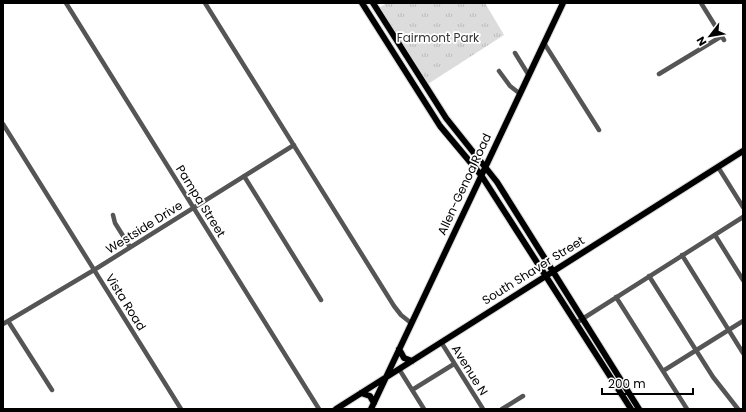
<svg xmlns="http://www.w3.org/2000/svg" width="746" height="412" font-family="Poppins,sans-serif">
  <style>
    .park { fill: url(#park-tufts) }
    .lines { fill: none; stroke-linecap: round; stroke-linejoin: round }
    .major-casing { stroke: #dbdbdb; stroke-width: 8 }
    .minor { stroke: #555; stroke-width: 4.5 }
    .major { stroke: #000; stroke-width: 6 }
    .labels { text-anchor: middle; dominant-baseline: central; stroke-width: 3.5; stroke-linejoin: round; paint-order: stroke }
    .park-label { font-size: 12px; fill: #333; stroke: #fff }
    .street-label { font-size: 12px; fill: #000; stroke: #fff }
  </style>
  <defs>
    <pattern id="park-tufts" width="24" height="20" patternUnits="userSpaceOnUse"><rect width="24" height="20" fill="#dcdcdc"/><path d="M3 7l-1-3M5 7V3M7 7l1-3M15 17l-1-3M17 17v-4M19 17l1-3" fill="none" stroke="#bbb"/></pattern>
  </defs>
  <rect width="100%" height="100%" fill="#fff"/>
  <path class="park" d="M387 3H485L504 35 428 84 379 8Z"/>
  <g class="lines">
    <g class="major-casing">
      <path id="major" d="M362 3 440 126 481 175 631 409
        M373 3 446 118 497 182 639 409
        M399 349 404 358 412 361
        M361 393 370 396 374 403
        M336 409 743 151
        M371 409 563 3"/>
    </g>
    <path class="minor" d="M66 3 319 409
      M205 3 394 306 401 315 411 323
      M701 3 724 40
      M544 43 599 130
      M515 53 528 74
      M499 71 510 86 519 93
      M659 74 722 36
      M3 124 181 409
      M718 167 743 207
      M244 176 321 300
      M113 215 115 223 130 247
      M715 235 743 280
      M682 255 743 353
      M649 276 713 377 738 409
      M616 297 687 409
      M8 321 52 390
      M576 323 743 217
      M3 324 94 270 294 145
      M441 342 483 409
      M399 369 424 409
      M663 371 743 321
      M412 390 454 364
      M502 409 523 396"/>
    <use href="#major" class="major"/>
  </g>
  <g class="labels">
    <g class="park-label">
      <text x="438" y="37">Fairmont Park</text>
    </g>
    <g class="street-label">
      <text transform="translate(464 184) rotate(-65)">Allen-Genoa Road</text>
      <text transform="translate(201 201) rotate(58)">Pampa Street</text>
      <text transform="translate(144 227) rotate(-32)">Westside Drive</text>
      <text transform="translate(533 270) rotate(-32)">South Shaver Street</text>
      <text transform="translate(126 302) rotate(58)">Vista Road</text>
      <text transform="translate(470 370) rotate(58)">Avenue N</text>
    </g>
  </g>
  <rect width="746" height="412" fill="none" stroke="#000000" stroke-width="8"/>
  <g transform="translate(710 36) rotate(239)" stroke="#ffffff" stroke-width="3" paint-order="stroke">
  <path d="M0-3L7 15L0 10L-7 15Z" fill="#000000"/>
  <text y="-6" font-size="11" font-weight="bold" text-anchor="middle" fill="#000000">N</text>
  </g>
  <path d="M602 388v6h91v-6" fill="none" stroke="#000000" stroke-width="2"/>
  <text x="608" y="388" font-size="12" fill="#000000" stroke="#ffffff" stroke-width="3" paint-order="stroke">200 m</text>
</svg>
